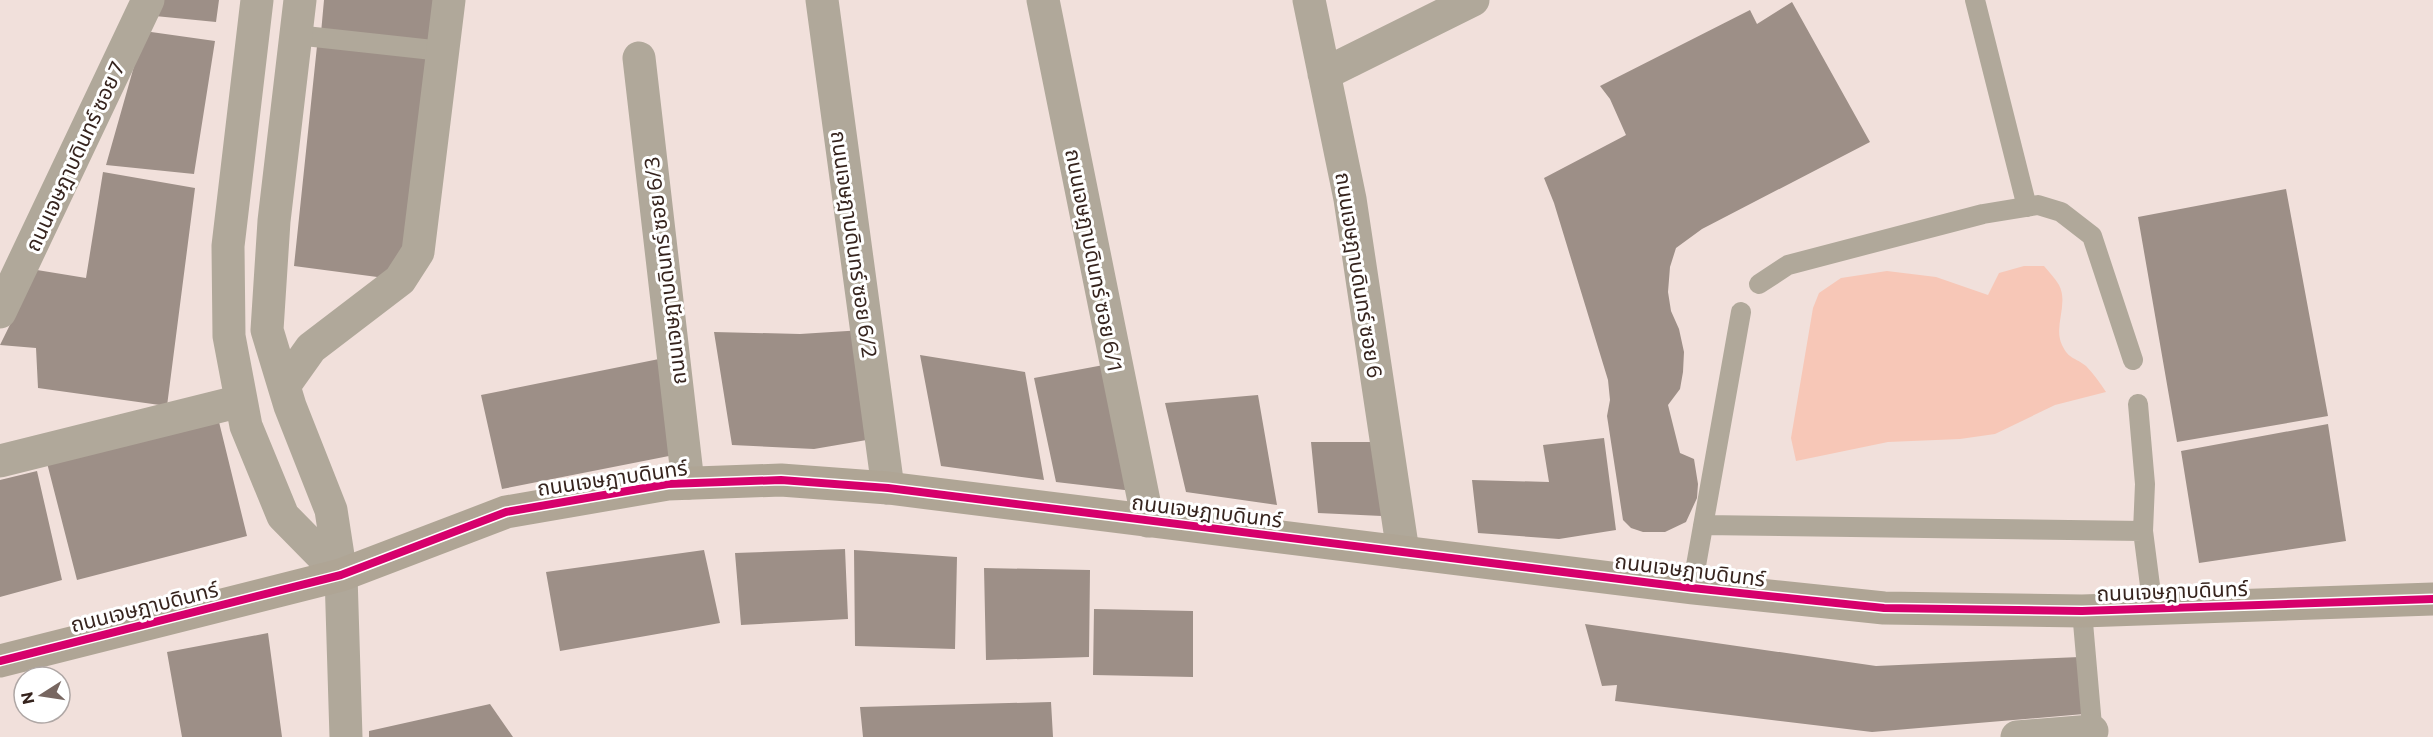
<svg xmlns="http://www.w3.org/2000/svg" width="2433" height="737" font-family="Commissioner,'Noto Sans Thai',sans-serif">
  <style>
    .green { fill: #f7c7b7 }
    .building { fill: #9d8f87 }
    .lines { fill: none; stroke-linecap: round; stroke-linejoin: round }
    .lane { stroke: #b0a89a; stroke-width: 20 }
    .street { stroke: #b0a89a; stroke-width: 33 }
    .secondary { stroke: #afa595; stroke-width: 33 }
    .cycleway-casing { stroke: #fff; stroke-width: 11 }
    .cycleway { stroke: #d6006c; stroke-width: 8 }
    .labels { text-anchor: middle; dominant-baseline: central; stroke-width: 6; stroke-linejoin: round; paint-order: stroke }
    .street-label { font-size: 21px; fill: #36241e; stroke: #fff }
  </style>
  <rect width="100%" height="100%" fill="#f1e0db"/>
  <path class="green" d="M2024 266H2044C2049 272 2055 278 2059 285 2069 304 2053 326 2062 345 2069 360 2075 357 2086 366 2094 374 2100 383 2106 392L2055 405 1995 434 1960 439 1888 442 1796 461 1791 438 1813 308 1819 293 1841 278 1887 271 1936 277 1988 295 1999 273Z"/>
  <path class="building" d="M162 0H219L216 22 155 16Z
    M324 0H447L441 45 321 33Z
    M1792 2 1870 142 1702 229 1676 248 1670 267 1668 292 1671 311 1679 329 1684 352 1683 372 1680 389 1668 405 1680 453 1694 459 1698 484 1697 498 1686 522 1665 532H1643L1631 528 1623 520 1607 416 1610 400 1608 380 1554 203 1544 178 1626 135 1610 99 1600 86 1750 10 1757 24Z
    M144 31 215 41 194 174 106 165Z
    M317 46 442 56 400 280 294 266Z
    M103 172 195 188 167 406 38 388 36 348 0 345 37 270 86 278Z
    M2286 189 2328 416 2177 442 2138 217Z
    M879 329 890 436 814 449 732 445 714 332 800 334Z
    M920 355 1025 372 1044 480 941 466Z
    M659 359 674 455 502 489 481 395Z
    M1109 364 1133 491 1056 482 1034 378Z
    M1258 395 1277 505 1186 492 1165 403Z
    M219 422 247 536 77 580 47 463Z
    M2328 424 2346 541 2199 563 2181 451Z
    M1604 438 1616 530 1559 539 1478 533 1472 480 1549 482 1543 445Z
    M1311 442H1374L1382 516 1318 513Z
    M37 471 62 580 0 597V480Z
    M845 549 848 619 741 625 735 553Z
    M704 550 720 623 560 651 546 572Z
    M854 550 957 557 955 649 855 646Z
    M984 568 1090 570 1089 657 986 660Z
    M1094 609 1193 611V677L1093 675Z
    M1585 624 1876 666 2080 657 2084 714 1872 732 1615 701 1617 685 1602 686Z
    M268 633 282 737H182L167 652Z
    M1051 702 1053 737H863L860 707Z
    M490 704 513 737H369V731Z"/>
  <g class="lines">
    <path class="lane" d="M1975 0 2027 207
      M296 35 442 51
      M1759 284 1788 265 1983 214 2038 205 2061 212 2092 236 2133 360
      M2138 404 2145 484 2143 531 2153 609
      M1703 525 2143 531
      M1692 588 1741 312
      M2082 611 2093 737"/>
    <path class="street" d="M257 0 228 246 229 336 246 426 283 516 341 575
      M300 0 274 221 267 330 290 406 331 510 341 575 346 737
      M822 0 888 488
      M1043 0 1148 521
      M1309 0 1350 199 1403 552
      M639 58 688 483
      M1324 74 1473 0
      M0 312 148 0
      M284 386 311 348 400 280 418 252 449 0
      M0 461 241 401
      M2017 737 2092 731"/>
    <path class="secondary" d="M0 661 341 575 506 512 668 484 781 480 888 488 1692 588 1884 608 2082 611 2433 599"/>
    <g class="cycleway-casing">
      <path id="cycleway" d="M0 661 341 575 506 512 668 484 781 480 888 488 1692 588 1884 608 2082 611 2433 599"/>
    </g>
    <use href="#cycleway" class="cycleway"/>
  </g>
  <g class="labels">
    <g class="street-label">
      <text transform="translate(74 156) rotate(-65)">ถนนเจษฎาบดินทร์ ซอย 7</text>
      <text transform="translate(855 244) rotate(82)">ถนนเจษฎาบดินทร์ ซอย 6/2</text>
      <text transform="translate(1095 260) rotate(79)">ถนนเจษฎาบดินทร์ ซอย 6/1</text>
      <text transform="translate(664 271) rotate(-97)">ถนนเจษฎาบดินทร์ ซอย 6/3</text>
      <text transform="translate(1360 275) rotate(81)">ถนนเจษฎาบดินทร์ ซอย 6</text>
      <text transform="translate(612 477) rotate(-8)">ถนนเจษฎาบดินทร์</text>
      <text transform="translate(1207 510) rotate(7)">ถนนเจษฎาบดินทร์</text>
      <text transform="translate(1690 569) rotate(7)">ถนนเจษฎาบดินทร์</text>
      <text transform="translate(2172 590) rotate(-2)">ถนนเจษฎาบดินทร์</text>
      <text transform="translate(144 606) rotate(-14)">ถนนเจษฎาบดินทร์</text>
    </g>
  </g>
  <g transform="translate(42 695) rotate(258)"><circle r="28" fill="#ffffff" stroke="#afa7a5" stroke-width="1.5"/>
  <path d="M0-4.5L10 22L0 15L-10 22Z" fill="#776660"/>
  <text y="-9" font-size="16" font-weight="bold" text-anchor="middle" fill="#36241e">N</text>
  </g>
</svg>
